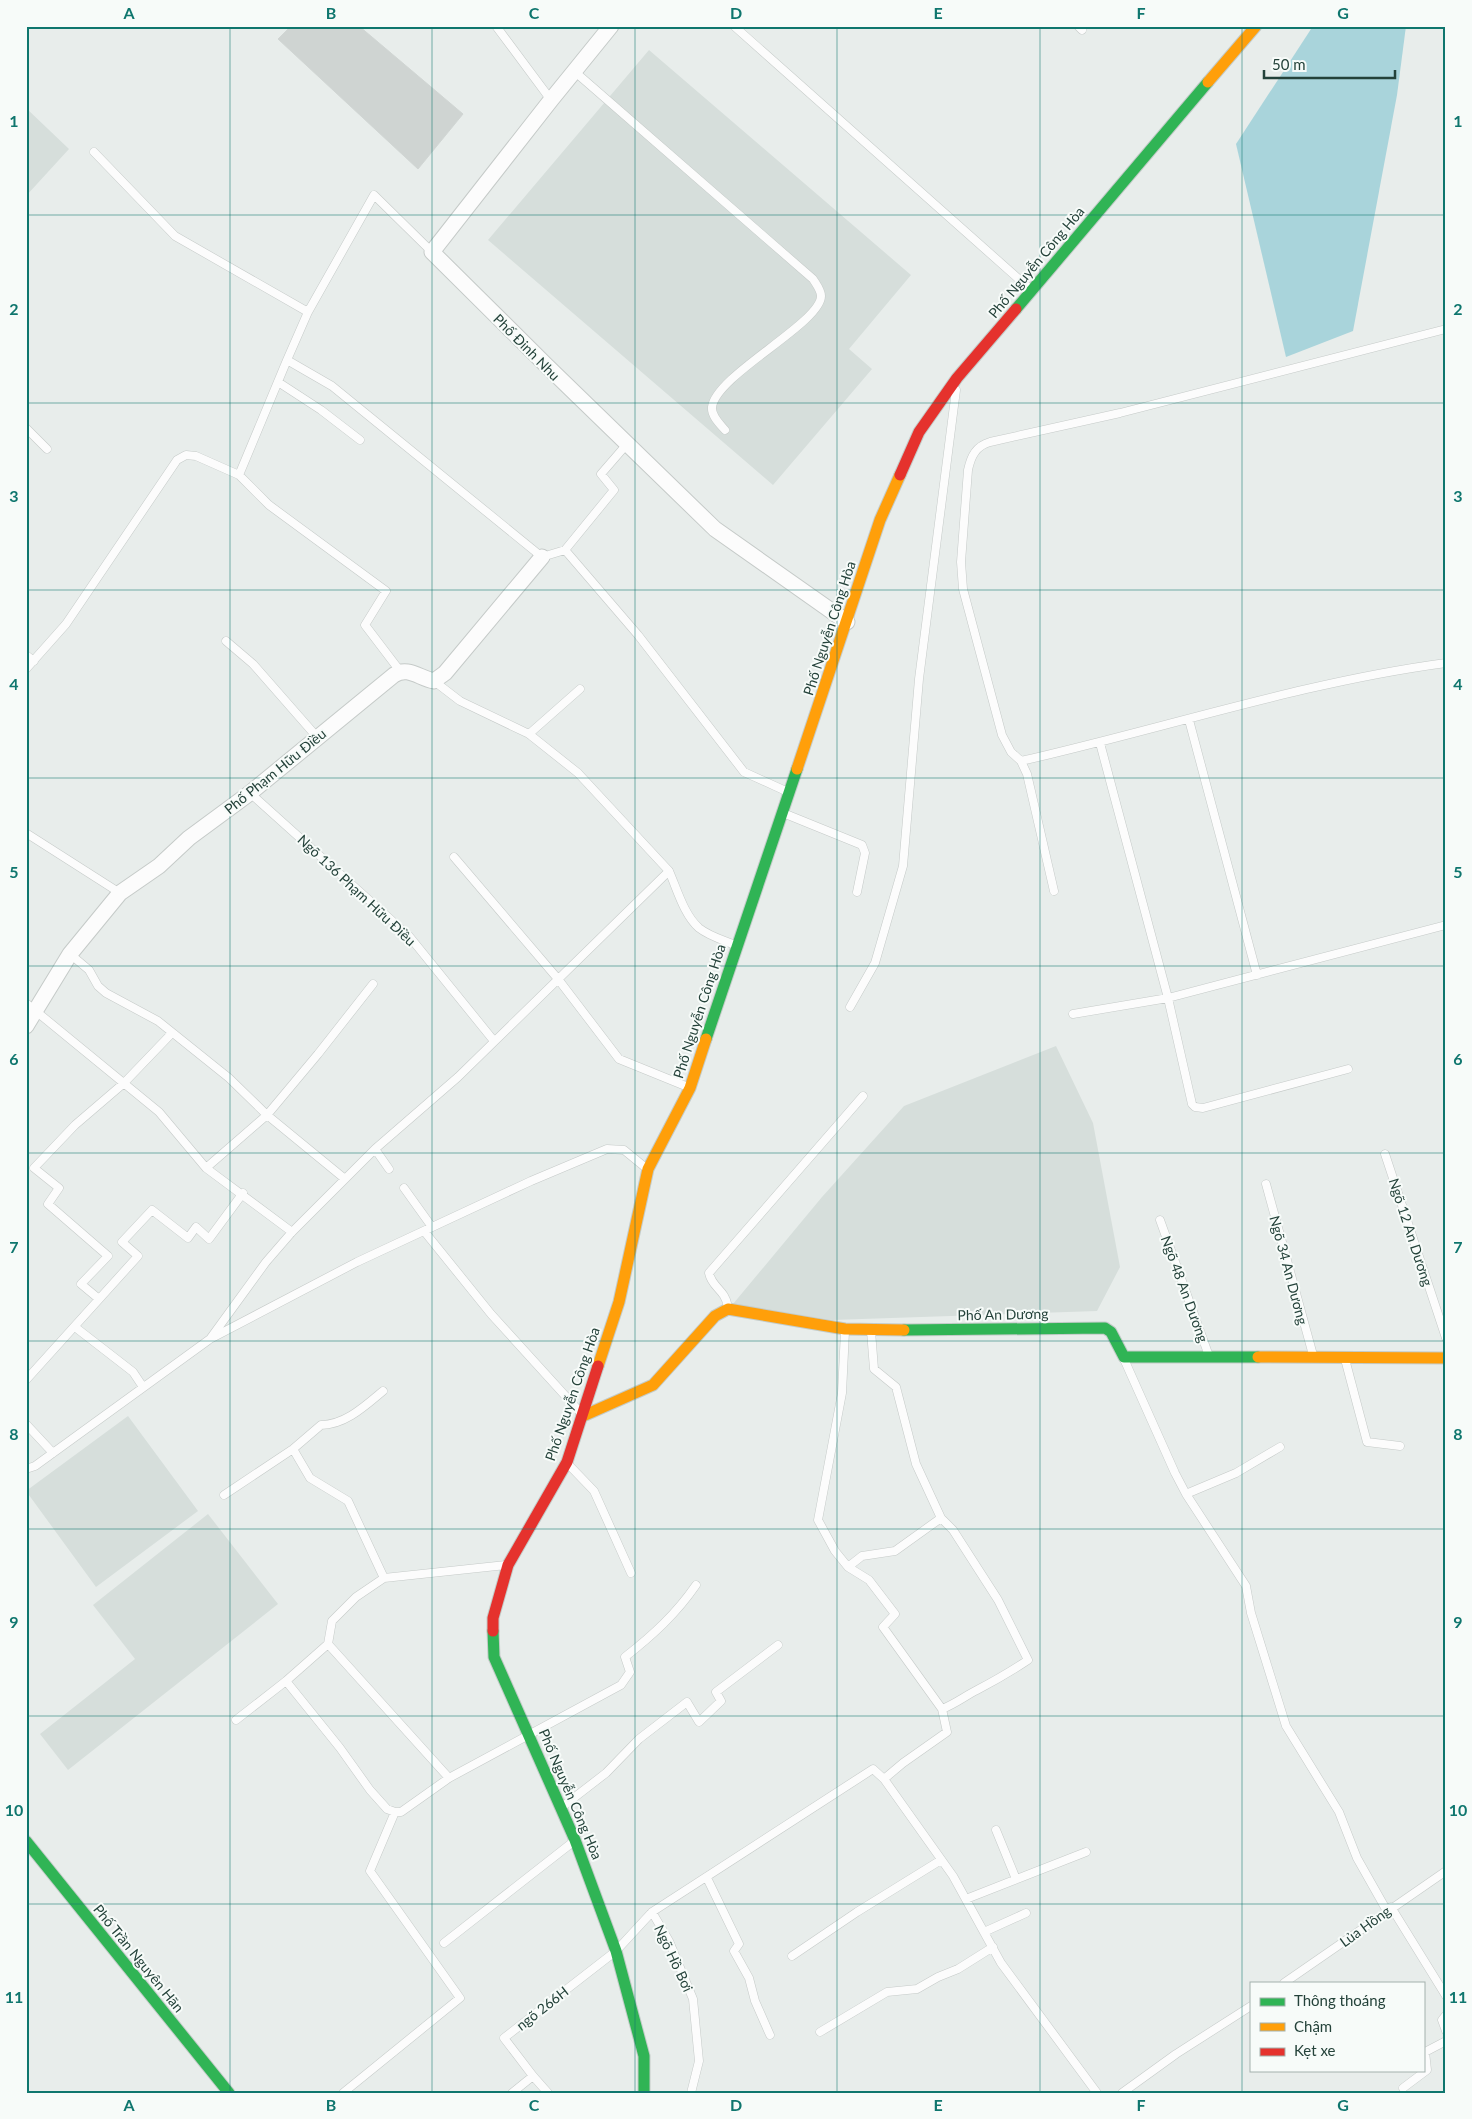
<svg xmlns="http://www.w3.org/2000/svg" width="1472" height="2119" font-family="Lato,sans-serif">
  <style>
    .built { fill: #d6dedb }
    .water { fill: #a9d4db }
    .building { fill: #cfd4d2; stroke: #d1d6d4 }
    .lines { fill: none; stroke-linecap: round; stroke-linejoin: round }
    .lane-casing { stroke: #c5cac8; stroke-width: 9 }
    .street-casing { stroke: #c5cac8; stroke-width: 17 }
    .fast-casing { stroke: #c3cbc8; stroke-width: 13 }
    .slow-casing { stroke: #c3cbc8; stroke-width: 13 }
    .jam-casing { stroke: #c3cbc8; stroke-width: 13 }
    .lane { stroke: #fcfcfc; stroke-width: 8 }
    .street { stroke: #fcfcfc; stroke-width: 15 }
    .fast { stroke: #30b455; stroke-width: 11 }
    .slow { stroke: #ff9f0a; stroke-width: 11 }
    .jam { stroke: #e5322d; stroke-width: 11 }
    .grid { fill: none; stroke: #0f766e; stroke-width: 1; stroke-opacity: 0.55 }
    .labels { text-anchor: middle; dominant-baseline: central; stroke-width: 4; stroke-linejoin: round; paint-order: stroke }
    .street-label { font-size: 14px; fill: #24423a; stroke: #f7fbf9 }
    .neatline { fill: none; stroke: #0f766e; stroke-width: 2 }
    .grid-label { font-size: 16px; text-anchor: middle; font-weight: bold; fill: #0f766e }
  </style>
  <rect width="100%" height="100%" fill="#e8edeb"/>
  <path class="built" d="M649 50 911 275 849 349 872 369 773 485 488 240Z
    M26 108 69 149 26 196Z
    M1056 1046 1093 1123 1120 1267 1097 1311 832 1320 733 1304 822 1197 904 1106Z
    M128 1416 198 1511 96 1587 26 1491Z
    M208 1514 278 1604 68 1770 40 1734 135 1659 93 1605Z"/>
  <path class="water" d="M1313 26H1406L1397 95 1353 331 1286 357 1236 144Z"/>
  <path class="building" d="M291 26H359L463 114 418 169 278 39Z"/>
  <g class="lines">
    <g class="lane-casing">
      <path id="lane" d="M496 26 551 100
        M734 26 1030 289
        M1078 26 1082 30
        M574 71 813 279C816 284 821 290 821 296 821 323 716 375 712 407 711 416 720 424 725 430
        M94 152 175 236 308 312
        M287 360 308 312 374 195 432 252
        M278 382 321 410 360 440
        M26 428 47 449
        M239 475 287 360 332 386 542 557 565 550 638 635 744 772 788 792
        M565 550 614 490 601 474 627 444
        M226 641 253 664 317 737
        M26 655 34 661
        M26 669 66 624 177 460 186 455 196 456 239 475 269 505 386 591 365 625 400 671
        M434 681 460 701 529 734 578 773 669 871
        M1189 720 1257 975
        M529 734 580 689
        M1100 743 1168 998 1192 1104 1195 1107 1203 1108 1348 1069
        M1021 761C1162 729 1303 682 1446 663
        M250 793 409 936 494 1041
        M783 813 862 845 865 853 857 892
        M26 833 120 893
        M454 857 558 979 619 1059 688 1087
        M1054 891 1027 774 1021 761 1011 752 1002 735 963 589 961 562 968 470C971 456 976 446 990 442L1120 413 1446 329
        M70 954 89 970 98 986 106 993 158 1021 229 1078 267 1115 345 1179
        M26 1003 159 1112 206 1168 292 1232
        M850 1007 875 963 903 866 919 679 956 390
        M1073 1014 1168 998 1446 925
        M375 1149 389 1169
        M1385 1154 1446 1338
        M206 1168 267 1115 318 1054 373 984
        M1266 1184 1313 1355
        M404 1188 432 1227
        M1160 1220 1209 1356
        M424 1231 491 1314 580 1412
        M99 1299 81 1284 108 1256 48 1204 59 1188 34 1168 75 1125 124 1083 172 1033
        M728 1307C725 1289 712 1288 709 1273L863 1096
        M75 1327 133 1372 143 1387
        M845 1331 842 1393 818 1520 835 1551 848 1567 869 1580 895 1614 883 1627 942 1709 947 1732 903 1763 884 1779
        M871 1331 874 1369 896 1387 916 1464 941 1518
        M210 1339 266 1262 292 1232 375 1149 458 1077 669 871C677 889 684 915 699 928 709 936 723 940 735 945
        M1124 1359 1175 1473 1186 1494 1246 1586 1251 1613 1286 1726 1339 1812 1357 1858 1387 1911
        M1345 1359 1367 1442 1400 1446
        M26 1380 138 1256 122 1242 152 1210 188 1238 196 1227 209 1239 243 1193
        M26 1424 53 1453
        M293 1449 310 1478 348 1501 384 1578 506 1565
        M568 1464 594 1491 631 1573
        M26 1469 35 1466 210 1339 357 1262 531 1181 607 1149 624 1150 646 1168
        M1186 1494 1236 1473 1280 1447
        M224 1495 293 1449 321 1425C345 1425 365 1406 383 1391
        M848 1567 862 1556 895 1551 941 1518 953 1530 998 1600 1028 1660C1010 1672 996 1680 977 1690 965 1696 955 1704 942 1709
        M328 1644 449 1778
        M286 1681 340 1748 370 1790 387 1809 395 1812H401L449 1778 621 1685 630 1672 625 1657C653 1635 676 1614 696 1585
        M236 1720 286 1681 328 1644 332 1621 356 1597 384 1578
        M562 1807 606 1773 639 1739 687 1702 699 1722 721 1701 716 1692 778 1645
        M996 1830 1016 1879
        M707 1878 739 1944 734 1951 749 1978 755 2001 770 2035
        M966 1899 1086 1852
        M1391 1907 1446 1996
        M652 1912 669 1941 693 1999 699 2061 691 2093
        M984 1932 1026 1913
        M444 1943 573 1842
        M792 1956 857 1912 941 1860
        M1284 1983 1446 1871
        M1446 2015 1442 2020 1446 2031
        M820 2032 887 1992 917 1989 938 1977 958 1969 993 1947
        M533 2076 548 2093
        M1403 2088 1427 2070 1425 2052 1446 2041
        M343 2093 460 1998 370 1871 395 1812
        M512 2093 533 2076 504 2038 616 1951 652 1912 873 1769 884 1779 953 1876 1001 1963 1097 2093
        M1122 2093 1176 2054 1251 2006"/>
    </g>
    <g class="street-casing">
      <path id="street" d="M611 26 551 100 432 252 547 366 715 529 847 622
        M26 1026 70 954 120 893 159 866 189 838 250 793 394 675C408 666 419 678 434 681L445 673 542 557"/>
    </g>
    <g class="fast-casing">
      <path id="fast" d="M1016 309 1208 82
        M706 1039 797 769
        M904 1330 1105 1328 1111 1332 1124 1357H1258
        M493 1631 494 1657 575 1840 616 1951 644 2056V2093
        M26 1841 229 2093"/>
    </g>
    <g class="slow-casing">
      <path id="slow" d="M1208 82 1256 26
        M797 769 880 520 900 475
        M1258 1357 1446 1358
        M598 1366 619 1302 648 1169 690 1088 706 1039
        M583 1416 653 1385 715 1316 728 1309 845 1329 904 1330"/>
    </g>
    <g class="jam-casing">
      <path id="jam" d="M900 475 919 432 957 378 1016 309
        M493 1631V1618L508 1565 567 1462 598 1366"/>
    </g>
    <use href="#lane" class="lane"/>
    <use href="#street" class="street"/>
    <use href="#fast" class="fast"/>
    <use href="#slow" class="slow"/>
    <use href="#jam" class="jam"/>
  </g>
  <path class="grid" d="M230 26V2093M432 26V2093M635 26V2093M837 26V2093M1040 26V2093M1242 26V2093M26 215H1446M26 403H1446M26 590H1446M26 778H1446M26 966H1446M26 1153H1446M26 1341H1446M26 1529H1446M26 1716H1446M26 1904H1446"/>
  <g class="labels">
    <g class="street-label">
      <text transform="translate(1036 262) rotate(-50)">Phố Nguyễn Công Hòa</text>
      <text transform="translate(527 347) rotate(45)">Phố Đinh Nhu</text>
      <text transform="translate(829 628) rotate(-72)">Phố Nguyễn Công Hòa</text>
      <text transform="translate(275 771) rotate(-39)">Phố Phạm Hữu Điều</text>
      <text transform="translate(357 890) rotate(43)">Ngõ 136 Phạm Hữu Điều</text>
      <text transform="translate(699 1011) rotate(-72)">Phố Nguyễn Công Hòa</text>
      <text transform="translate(1411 1232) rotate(72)">Ngõ 12 An Dương</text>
      <text transform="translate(1289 1270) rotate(75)">Ngõ 34 An Dương</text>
      <text transform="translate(1185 1289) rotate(70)">Ngõ 48 An Dương</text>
      <text transform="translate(1003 1314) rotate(-1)">Phố An Dương</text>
      <text transform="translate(572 1394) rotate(-71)">Phố Nguyễn Công Hòa</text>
      <text transform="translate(571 1794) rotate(67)">Phố Nguyễn Công Hòa</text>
      <text transform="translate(1365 1926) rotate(-36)">Lủa Hồng</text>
      <text transform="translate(139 1958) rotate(51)">Phố Trần Nguyên Hãn</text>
      <text transform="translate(674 1958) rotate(65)">Ngõ Hồ Bơi</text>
      <text transform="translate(542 2008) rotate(-38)">ngõ 266H</text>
    </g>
  </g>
  <rect width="1472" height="2119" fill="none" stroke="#f7fbf9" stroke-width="55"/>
  <rect x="1250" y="1982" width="175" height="90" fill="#f7fbf9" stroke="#a3b1ad"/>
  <rect x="1260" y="1998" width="25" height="8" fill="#30b455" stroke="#a3b1ad"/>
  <text x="1294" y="2006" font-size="15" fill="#24423a">Thông thoáng</text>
  <rect x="1260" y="2023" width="25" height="8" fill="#ff9f0a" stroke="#a3b1ad"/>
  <text x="1294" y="2032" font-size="15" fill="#24423a">Chậm</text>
  <rect x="1260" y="2048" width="25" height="8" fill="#e5322d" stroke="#a3b1ad"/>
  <text x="1294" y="2056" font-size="15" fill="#24423a">Kẹt xe</text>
  <path d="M1264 70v8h131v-8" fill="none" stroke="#24423a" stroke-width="2.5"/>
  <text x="1272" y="70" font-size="15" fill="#24423a" stroke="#f7fbf9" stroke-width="4" paint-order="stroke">50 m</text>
  <rect x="28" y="28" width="1416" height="2064" class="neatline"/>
  <g class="grid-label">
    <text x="129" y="19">A</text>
    <text x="331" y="19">B</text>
    <text x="534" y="19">C</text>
    <text x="736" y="19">D</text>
    <text x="938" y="19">E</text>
    <text x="1141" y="19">F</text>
    <text x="1343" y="19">G</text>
    <text x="14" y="127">1</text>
    <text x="1458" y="127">1</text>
    <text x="14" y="315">2</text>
    <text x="1458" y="315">2</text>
    <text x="14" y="502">3</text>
    <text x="1458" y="502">3</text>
    <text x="14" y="690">4</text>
    <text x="1458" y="690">4</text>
    <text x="14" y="878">5</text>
    <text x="1458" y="878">5</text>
    <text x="14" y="1065">6</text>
    <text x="1458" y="1065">6</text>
    <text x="14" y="1253">7</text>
    <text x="1458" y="1253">7</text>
    <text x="14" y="1440">8</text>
    <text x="1458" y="1440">8</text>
    <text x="14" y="1628">9</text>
    <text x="1458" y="1628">9</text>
    <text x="14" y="1816">10</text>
    <text x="1458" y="1816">10</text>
    <text x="14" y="2003">11</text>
    <text x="1458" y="2003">11</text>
    <text x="129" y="2111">A</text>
    <text x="331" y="2111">B</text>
    <text x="534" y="2111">C</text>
    <text x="736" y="2111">D</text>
    <text x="938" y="2111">E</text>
    <text x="1141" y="2111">F</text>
    <text x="1343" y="2111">G</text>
  </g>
</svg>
